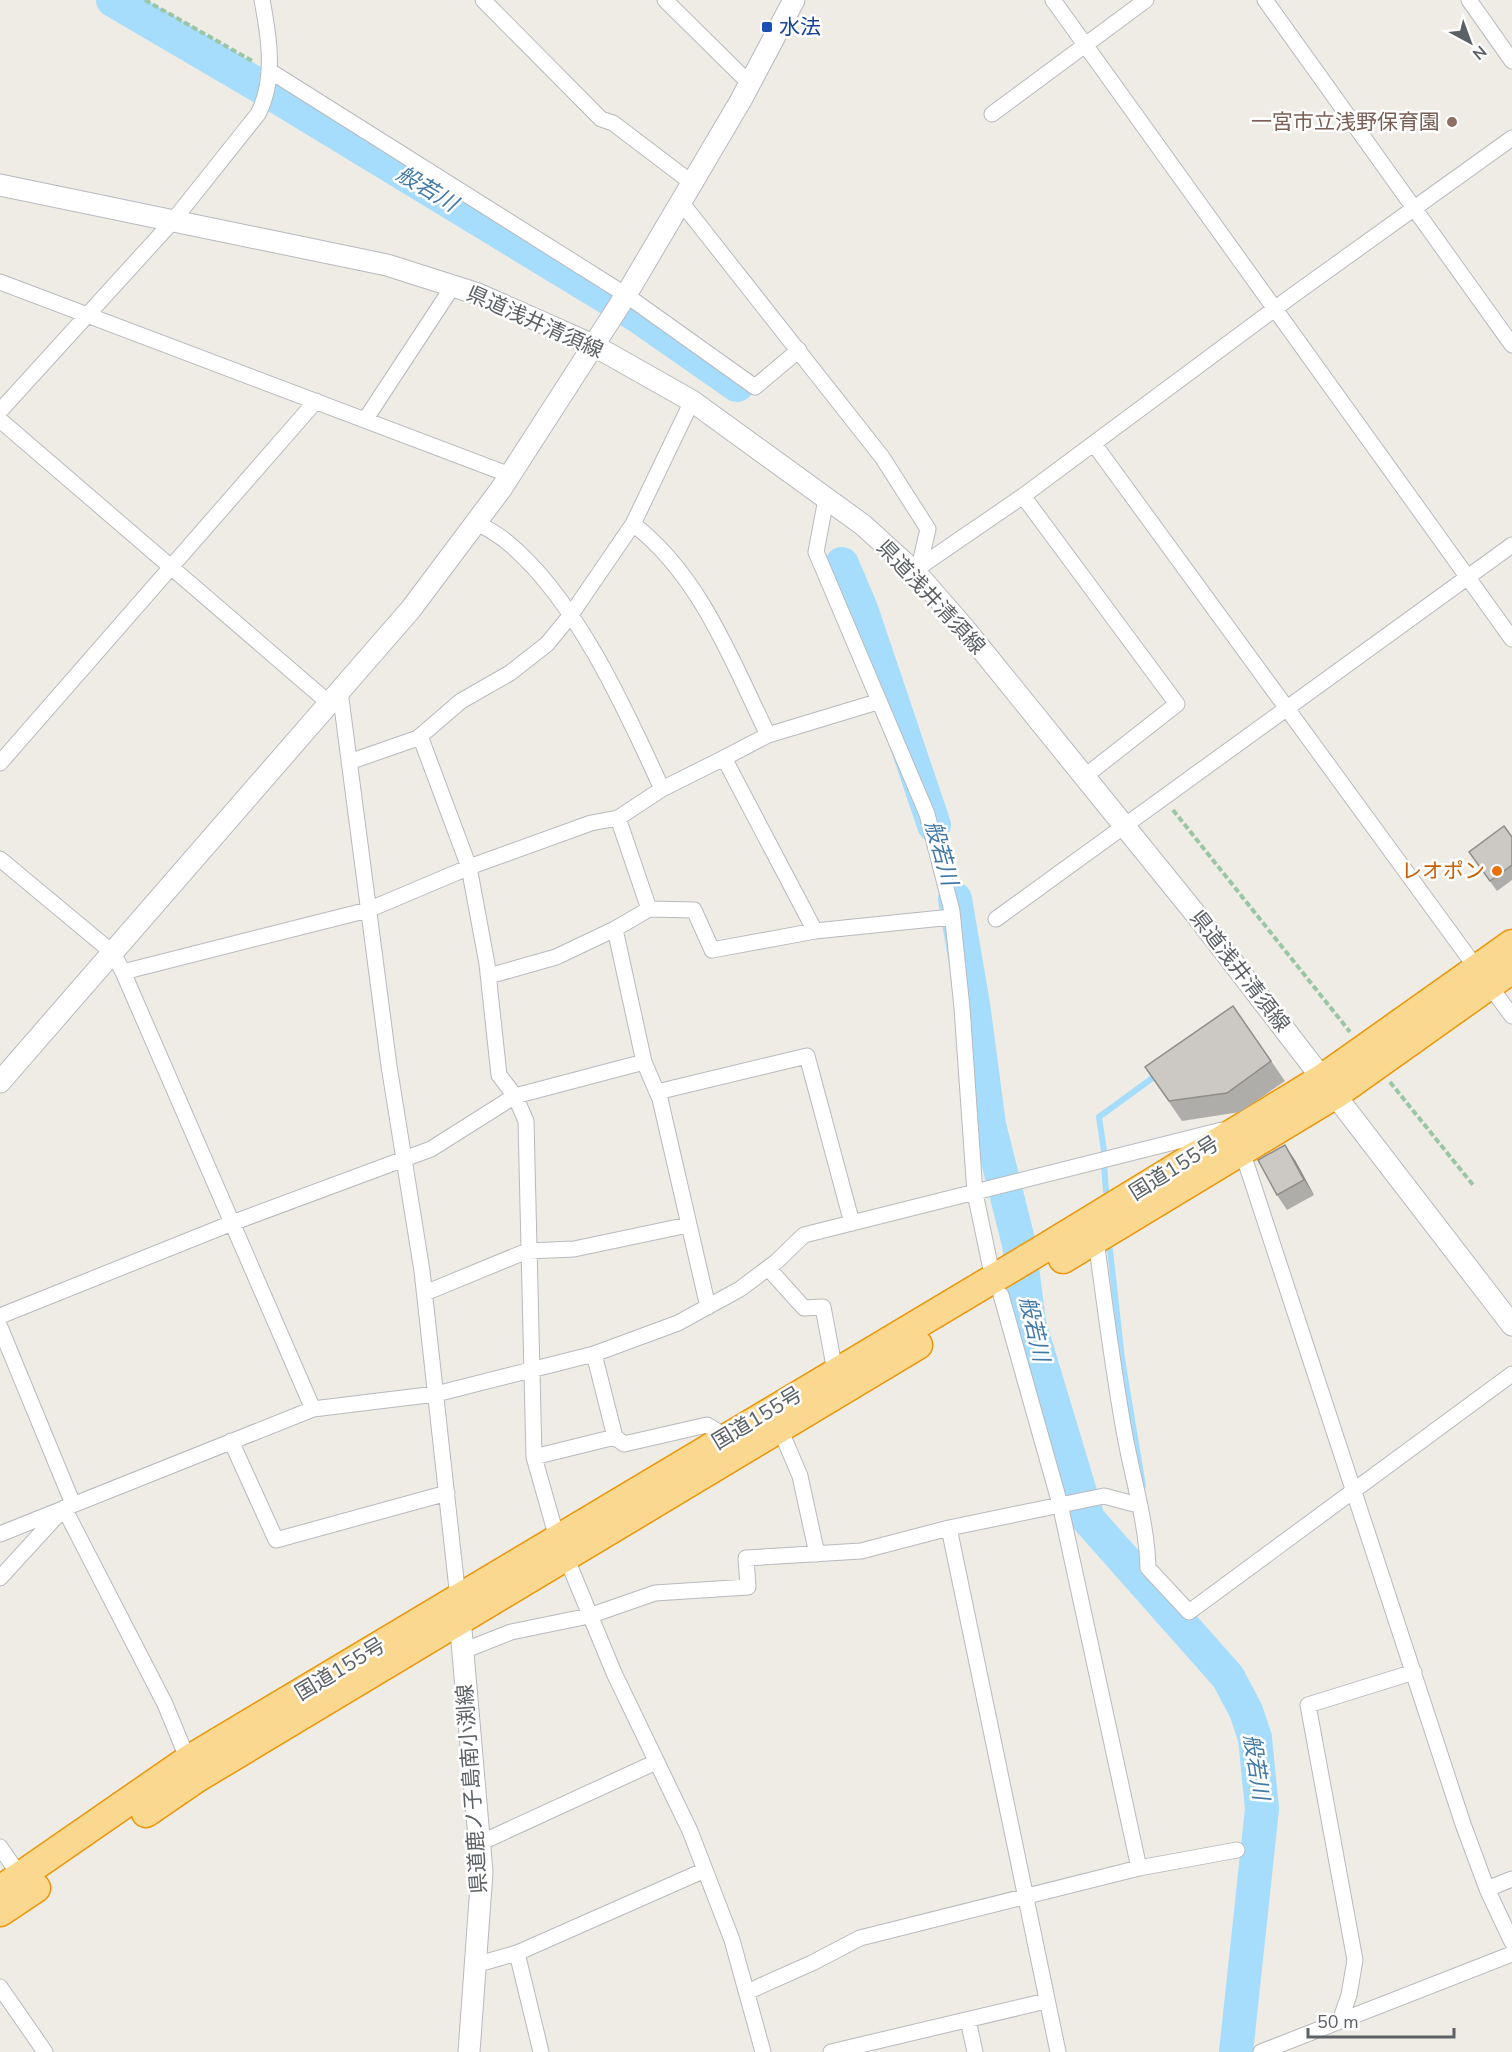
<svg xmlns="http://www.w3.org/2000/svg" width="1512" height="2052" font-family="'Nunito Sans','Noto Sans JP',sans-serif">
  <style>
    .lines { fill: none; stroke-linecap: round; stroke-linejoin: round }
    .stream { stroke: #a6ddfd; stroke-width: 6 }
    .river { stroke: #a6ddfd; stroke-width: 34 }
    .street-casing { stroke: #b7babe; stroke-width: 17 }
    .secondary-casing { stroke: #b6b9be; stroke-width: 23 }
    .highway-casing { stroke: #ed9506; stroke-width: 31 }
    .path { stroke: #9bc6a5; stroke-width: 4; stroke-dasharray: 6 3; stroke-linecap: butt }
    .street { stroke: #fff; stroke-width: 15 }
    .secondary { stroke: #fff; stroke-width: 21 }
    .highway { stroke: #fad890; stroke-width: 28 }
    .wall { fill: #afada9 }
    .shaded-wall { fill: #8f8d89 }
    .building { fill: #ccc9c4; stroke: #8f8d89; stroke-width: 1.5 }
    .transit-dot { fill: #1a4fb4; stroke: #fff; stroke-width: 2 }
    .education-dot { fill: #8d6e63; stroke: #fff; stroke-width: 2 }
    .food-dot { fill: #e8710a; stroke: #fff; stroke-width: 2 }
    .labels { text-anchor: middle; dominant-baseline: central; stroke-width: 5; stroke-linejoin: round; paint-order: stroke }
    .transit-label { font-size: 21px; fill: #164399; stroke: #fff; text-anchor: start }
    .education-label { font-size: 21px; fill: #785e54; stroke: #fff; text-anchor: end }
    .street-label { font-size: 21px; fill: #5c6165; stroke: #fff }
    .food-label { font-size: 21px; fill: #c56008; stroke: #fff; text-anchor: end }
    .water-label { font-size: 22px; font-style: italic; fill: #4079a7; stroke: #fff }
  </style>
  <rect width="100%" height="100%" fill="#eeece4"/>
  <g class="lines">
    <path class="stream" d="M1104 1151 1099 1117 1158 1074
      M1104 1165 1106 1191
      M1110 1250 1122 1359 1143 1486"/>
    <path class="river" d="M113 0 253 82 638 316 737 385
      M842 564 861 609 934 825
      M955 899 973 1004 989 1125 1019 1244 1029 1323 1088 1519 1228 1677 1246 1711 1255 1738 1262 1809 1236 2052"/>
    <g class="street-casing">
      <path id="street" d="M483 0 601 119 613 123 692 183
        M665 0 749 83
        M1053 0 1512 639
        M1265 0 1512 345
        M1469 0 1512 61
        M270 71 626 295 755 387 799 350
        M992 114 1146 0
        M681 202 882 457 928 529 918 572
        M0 282 510 475
        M0 411 172 222 258 114C276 80 269 36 262 0
        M0 420 329 703
        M365 420 453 286
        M1094 444 1477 969
        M1023 496 1177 704 1084 777
        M826 499 816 552 927 814 952 911 962 1008 975 1193 993 1279
        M633 524C700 575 732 661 768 735
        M918 568 1023 496 1292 296 1512 138
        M340 691 389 1066 422 1271 458 1598
        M420 736 469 867 487 964 499 1075 515 1096 526 1121 534 1457 557 1538
        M349 762 418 738 461 701 510 673 547 644 570 616 633 524 692 401
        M0 763 316 401
        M662 789 724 758
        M618 818 649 909
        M0 859 113 953 123 972 368 910 472 866 591 823 618 818 662 789C626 710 575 597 507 542 498 534 486 528 476 522
        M996 919 1512 545
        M815 931 724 758 768 735 877 702
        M123 972 313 1409
        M489 976 556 957 615 929
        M1489 985 1512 1016
        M657 1092 807 1056 852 1223
        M1242 1151 1463 1824 1487 1889 1512 1942
        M1096 1240C1105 1306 1113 1371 1125 1436 1133 1480 1147 1524 1148 1568L1189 1612 1512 1374
        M768 1268 804 1308 823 1307 835 1371
        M425 1293 527 1251 574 1249 688 1225
        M1001 1295 1060 1504 1139 1868
        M708 1307 660 1099 644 1062 615 929 649 909 694 910 712 950 815 931 952 917
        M0 1316 232 1223 431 1149 515 1096 644 1062
        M0 1327 73 1504
        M594 1354 615 1437
        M780 1429 800 1476 817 1554
        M231 1441 276 1540 447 1493
        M534 1457 615 1437 624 1444 707 1425 727 1437
        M949 1528 1058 2052
        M0 1534 313 1409 436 1394 594 1354 678 1323 740 1289 776 1262 804 1235 1222 1130
        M566 1557 614 1673 690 1831 732 1940 763 2052
        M0 1578 64 1508 165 1704 188 1760
        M463 1651 511 1632 589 1616 655 1593 748 1587 746 1558 861 1551 949 1528 1104 1496 1138 1505
        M480 1843 656 1762
        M0 1847 20 1876
        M1487 1889 1512 1879
        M517 1953 541 2052
        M475 1965 517 1953 705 1870
        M0 1987 45 2052
        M747 1992 812 1963 860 1938 1139 1868 1237 1850
        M968 2020 975 2052
        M1340 2021 1349 1995 1355 1960 1308 1705 1414 1672
        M831 2052 1046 2001
        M1261 2052 1512 1954"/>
    </g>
    <g class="secondary-casing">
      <path id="secondary" d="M0 185 387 265 478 294 593 345 692 401 863 525 918 575 965 629 1198 917 1512 1325
        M0 1082 411 609 501 489 626 295 741 100 794 0
        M459 1607 482 1872 469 2052"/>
    </g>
    <g class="highway-casing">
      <path id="highway" d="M1063 1259 1336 1094 1512 969
        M146 1813 197 1778 918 1345
        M0 1890 188 1760 1038 1252 1323 1078 1512 944
        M0 1912 36 1888"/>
    </g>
    <path class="path" d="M145 0 254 62
      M1173 810 1350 1032
      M1390 1082 1473 1185"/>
    <use href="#street" class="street"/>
    <use href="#secondary" class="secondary"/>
    <use href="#highway" class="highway"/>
  </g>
  <path class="wall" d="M1512 837V880L1497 891 1469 852Z
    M1233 1006 1285 1081 1240 1112 1182 1121 1145 1067Z
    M1295 1160 1314 1195 1287 1210 1277 1195Z"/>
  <path class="shaded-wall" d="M1285 1145 1295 1160 1314 1195 1304 1180Z"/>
  <path class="building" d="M1504 826 1512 837V865L1490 881 1469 852Z
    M1233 1006 1271 1061 1227 1093 1169 1101 1145 1067Z
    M1285 1145 1304 1180 1277 1195 1258 1160Z"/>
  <rect class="transit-dot" x="761" y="21" width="12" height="12" rx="3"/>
  <circle class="education-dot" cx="1452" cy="122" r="6"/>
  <circle class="food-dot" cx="1497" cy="871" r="6"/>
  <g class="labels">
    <g class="transit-label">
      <text x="779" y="27">水法</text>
    </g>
    <g class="education-label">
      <text x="1440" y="122">一宮市立浅野保育園</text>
    </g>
    <g class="street-label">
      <text transform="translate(535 322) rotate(24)">県道浅井清須線</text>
      <text transform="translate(931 597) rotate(47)">県道浅井清須線</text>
      <text transform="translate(1240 971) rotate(52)">県道浅井清須線</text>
      <text transform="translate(1174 1168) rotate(-32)">国道155号</text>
      <text transform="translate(757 1418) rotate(-31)">国道155号</text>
      <text transform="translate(340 1669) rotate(-31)">国道155号</text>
      <text transform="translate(472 1789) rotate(-94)">県道鹿ノ子島南小渕線</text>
    </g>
    <g class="food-label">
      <text x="1485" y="871">レオポン</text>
    </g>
    <g class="water-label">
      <text transform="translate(427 189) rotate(31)">般若川</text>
      <text transform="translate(941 853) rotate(74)">般若川</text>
      <text transform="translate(1034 1329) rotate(77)">般若川</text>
      <text transform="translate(1256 1767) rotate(81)">般若川</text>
    </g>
  </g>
  <g transform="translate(1470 42) rotate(139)" stroke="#ffffff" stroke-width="4.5" paint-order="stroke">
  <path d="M0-4.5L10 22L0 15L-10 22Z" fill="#5c6165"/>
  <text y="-9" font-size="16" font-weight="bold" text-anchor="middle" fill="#5c6165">N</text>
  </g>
  <path d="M1308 2028v9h146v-9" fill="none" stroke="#5c6165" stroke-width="3"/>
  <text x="1317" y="2028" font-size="18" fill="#5c6165" stroke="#ffffff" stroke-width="4.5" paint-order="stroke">50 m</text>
</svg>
